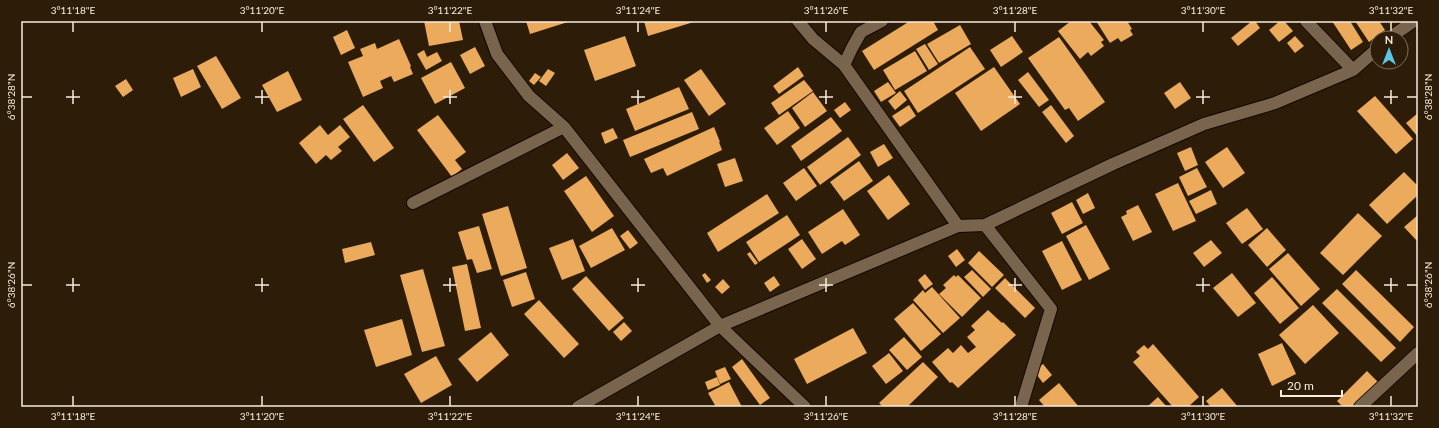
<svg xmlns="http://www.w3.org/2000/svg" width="1439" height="428" font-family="Lato,sans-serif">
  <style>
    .building { fill: #ebaa5c }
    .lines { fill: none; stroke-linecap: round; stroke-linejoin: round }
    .minor-casing { stroke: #150600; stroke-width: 14 }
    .minor { stroke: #79644e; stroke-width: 12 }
    .ticks { fill: none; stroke: #f8ecdf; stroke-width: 1.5 }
    .neatline { fill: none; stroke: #f8ecdf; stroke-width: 1.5 }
    .ticks-label { font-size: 10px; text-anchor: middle; fill: #f8ecdf }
  </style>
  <rect width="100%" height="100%" fill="#2d1d08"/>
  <path class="building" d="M424 21H459L463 40 429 46Z
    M526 21H571L530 34Z
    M644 21H697L648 36Z
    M910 21H933L938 30 874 70 862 51Z
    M1071 21H1089L1104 40 1101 42 1104 46 1091 56 1088 52 1080 59 1058 31Z
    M1096 21H1127L1132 29 1130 30 1133 35 1121 42 1118 38 1110 43Z
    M1252 21H1255L1260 28 1238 46 1231 38Z
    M1280 21H1284L1293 31 1279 42 1269 30Z
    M1332 21H1350L1363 42 1351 50Z
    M1355 21H1379L1385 30 1369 42Z
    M960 25 971 44 939 63 927 44Z
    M347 30 355 48 341 55 333 37Z
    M625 36 636 66 595 81 584 50Z
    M1012 36 1023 52 1001 67 990 50Z
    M1295 36 1304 46 1295 53 1287 43Z
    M1059 37 1105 102 1078 121 1069 108 1065 110 1028 58Z
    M399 39 411 66 410 67 413 74 394 82 391 76 380 81 383 88 363 97 348 62 363 56 360 49 375 43 377 49Z
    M925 44 938 64 929 70 916 49Z
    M475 47 485 66 470 74 460 55Z
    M970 47 985 69 918 113 904 91Z
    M424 50 427 57 437 52 442 61 426 70 417 54Z
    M915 51 927 71 895 90 883 70Z
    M216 56 241 98 222 109 197 66Z
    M451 62 465 88 435 104 421 78Z
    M798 67 804 76 779 94 773 86Z
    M994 67 1020 104 981 131 955 93Z
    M193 69 201 87 181 97 173 78Z
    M548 69 555 73 546 86 539 81Z
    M701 69 726 104 709 116 684 80Z
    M288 71 302 100 277 112 262 85Z
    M1028 72 1049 100 1039 107 1018 80Z
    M535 73 541 77 534 85 529 81Z
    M126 79 133 90 123 97 115 86Z
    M804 80 813 91 779 115 771 103Z
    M888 82 896 93 881 102 874 91Z
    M1180 82 1191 98 1175 109 1164 93Z
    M679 87 689 109 635 131 626 109Z
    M900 91 907 100 895 110 888 101Z
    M813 92 827 111 805 127 792 108Z
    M1375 96 1413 139 1396 154 1357 111Z
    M845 102 851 110 840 118 834 110Z
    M363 105 394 148 374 162 343 119Z
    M909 105 916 116 900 127 892 116Z
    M1051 105 1074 136 1066 143 1042 112Z
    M788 111 800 128 777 145 764 128Z
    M692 112 699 129 630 157 623 140Z
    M1418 113V137L1406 123Z
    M438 115 466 152 455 160 462 169 452 177 417 130Z
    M831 117 842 131 801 161 791 146Z
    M320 125 328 135 340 125 350 137 338 147 342 151 331 160 326 155 316 164 299 143Z
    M714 127 720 142H719L722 150 667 176 663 168 651 173 644 159Z
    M613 128 618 138 605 144 601 133Z
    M848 137 861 155 820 185 807 167Z
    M884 144 893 158 878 167 870 152Z
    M1191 147 1198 165 1185 171 1177 153Z
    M1227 147 1245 173 1223 188 1205 162Z
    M567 153 579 168 563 180 552 165Z
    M735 158 743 181 725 187 717 164Z
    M859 161 873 181 844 201 830 182Z
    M804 168 817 186 796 201 783 183Z
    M1197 168 1207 187 1188 196 1179 177Z
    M1404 172 1418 186V195L1387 224 1369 205Z
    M889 175 910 204 888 220 867 191Z
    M586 176 614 216 592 232 564 191Z
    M1178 183 1196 221 1173 231 1155 194Z
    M1211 190 1217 204 1196 214 1189 201Z
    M1088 193 1095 208 1083 214 1076 200Z
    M767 194 779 213 718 252 707 233Z
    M1072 202 1083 223 1062 234 1051 213Z
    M1138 205 1152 232 1133 241 1121 217 1127 214 1126 211Z
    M508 206 527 268 501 276 482 214Z
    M1247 208 1263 229 1242 244 1226 223Z
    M843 209 860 235 845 245 842 241 822 254 808 232Z
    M1358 213 1382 236 1343 275 1320 253Z
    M787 215 800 235 759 262 746 242Z
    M1418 215V242L1404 227Z
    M1086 225 1110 269 1089 280 1066 236Z
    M479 226 492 269 477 273 472 259 467 260 458 232Z
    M612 228 625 250 591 268 579 246Z
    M1267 228 1286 250 1267 267 1248 245Z
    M628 230 638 243 630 249 620 236Z
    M573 239 585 271 562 280 549 248Z
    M802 239 816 259 802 269 788 249Z
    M1211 240 1222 253 1204 267 1193 253Z
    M1062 241 1082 280 1062 290 1042 251Z
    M371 242 375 255 345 263 342 249Z
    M957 249 965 260 956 267 948 256Z
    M979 251 1004 275 992 287 968 263Z
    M750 252 758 263 755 265 747 254Z
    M1288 253 1320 289 1301 306 1269 269Z
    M467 264 481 328 465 331 452 267Z
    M423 269 445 346 422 352 400 275Z
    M972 270 991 289 983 297 964 277Z
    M1356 270 1414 327 1400 342 1342 284Z
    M526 272 535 299 512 307 503 280Z
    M705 273 711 280 707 283 702 275Z
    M1232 273 1256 303 1238 317 1213 288Z
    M925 274 933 284 925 290 918 280Z
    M954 275 956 277 958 275 981 298 962 317 939 294 946 288 943 285Z
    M586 276 624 318 609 331 572 289Z
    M774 276 780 285 770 292 764 283Z
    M1272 277 1299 308 1280 324 1254 293Z
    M1005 278 1035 308 1025 318 995 288Z
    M723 279 730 287 722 294 715 287Z
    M932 287 960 318 943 333 913 300 923 290 925 293Z
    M1337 289 1396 348 1381 362 1322 303Z
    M539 300 579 344 564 358 524 314Z
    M913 303 941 334 921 351 894 319Z
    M1313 305 1339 333 1305 364 1279 335Z
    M988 310 1002 323 1003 322 1016 335 958 388 952 382 950 383 932 362 948 348 953 353 961 345 968 353 976 347 967 337 975 330 971 326Z
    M402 319 412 355 376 367 364 330Z
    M624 322 632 331 621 341 613 332Z
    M853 328 867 353 807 384 794 359Z
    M491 332 509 355 477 382 458 359Z
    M904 337 922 357 907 370 889 350Z
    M1282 343 1296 374 1272 386 1258 354Z
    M1153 344 1199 397 1188 407H1173L1133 362 1140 356 1136 352 1144 345 1148 349Z
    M889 353 903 371 886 384 872 366Z
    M436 356 452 385 421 403 404 374Z
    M742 359 770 398 760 405 732 367Z
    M923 362 938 377 907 407H883L879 403Z
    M1043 364 1052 375 1043 383 1034 371Z
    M725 367 731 379 720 384 715 371Z
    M1367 371 1380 384 1357 407H1343L1337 401Z
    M717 377 720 385 708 390 705 382Z
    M729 382 742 407H716L708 393Z
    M1059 383 1079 407H1045L1039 400Z
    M1222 388 1238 407H1211L1206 401Z
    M1158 397 1167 407H1147Z"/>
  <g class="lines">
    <g class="minor-casing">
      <path id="minor" d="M485 21 497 54 529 96 564 127 720 326 805 407
        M798 21 813 39 844 65 958 226 985 225 1113 164 1204 124 1275 103 1353 70 1377 49
        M1306 21 1353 70
        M1389 38 1414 21
        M844 65 852 48 861 32 882 21
        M413 203 564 127
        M985 225 1051 309 1021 407
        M578 407 720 326 958 226
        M1360 407 1418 353"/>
    </g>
    <use href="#minor" class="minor"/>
  </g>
  <path class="ticks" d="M73 22V32M262 22V32M450 22V32M638 22V32M826 22V32M1015 22V32M1203 22V32M1391 22V32M73 90V104M262 90V104M450 90V104M638 90V104M826 90V104M1015 90V104M1203 90V104M1391 90V104M22 97H32M66 97H80M255 97H269M443 97H457M631 97H645M819 97H833M1008 97H1022M1196 97H1210M1384 97H1398M1407 97H1417M73 278V292M262 278V292M450 278V292M638 278V292M826 278V292M1015 278V292M1203 278V292M1391 278V292M22 285H32M66 285H80M255 285H269M443 285H457M631 285H645M819 285H833M1008 285H1022M1196 285H1210M1384 285H1398M1407 285H1417M73 396V406M262 396V406M450 396V406M638 396V406M826 396V406M1015 396V406M1203 396V406M1391 396V406"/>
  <rect width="1439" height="428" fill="none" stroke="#2d1d08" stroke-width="44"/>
  <g transform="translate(1389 50)"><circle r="19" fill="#2d1d08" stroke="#7e705e"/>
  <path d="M0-3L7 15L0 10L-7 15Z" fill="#5dc7e8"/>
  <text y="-6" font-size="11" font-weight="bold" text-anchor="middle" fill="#f8ecdf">N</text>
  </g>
  <path d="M1281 390v6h61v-6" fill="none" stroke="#f8ecdf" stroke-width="2"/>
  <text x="1287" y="390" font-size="12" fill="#f8ecdf" stroke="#2d1d08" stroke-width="3" paint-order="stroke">20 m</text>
  <rect x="22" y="22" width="1395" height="384" class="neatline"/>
  <g class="ticks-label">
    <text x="73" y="14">3°11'18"E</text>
    <text x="262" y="14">3°11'20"E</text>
    <text x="450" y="14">3°11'22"E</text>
    <text x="638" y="14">3°11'24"E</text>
    <text x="826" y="14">3°11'26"E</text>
    <text x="1015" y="14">3°11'28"E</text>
    <text x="1203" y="14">3°11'30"E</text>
    <text x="1391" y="14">3°11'32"E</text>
    <text transform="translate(11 97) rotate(-90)" y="4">6°38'28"N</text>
    <text transform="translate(1428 97) rotate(-90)" y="4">6°38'28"N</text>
    <text transform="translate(11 285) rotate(-90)" y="4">6°38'26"N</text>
    <text transform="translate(1428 285) rotate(-90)" y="4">6°38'26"N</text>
    <text x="73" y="420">3°11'18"E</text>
    <text x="262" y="420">3°11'20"E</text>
    <text x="450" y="420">3°11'22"E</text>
    <text x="638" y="420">3°11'24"E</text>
    <text x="826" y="420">3°11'26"E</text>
    <text x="1015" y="420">3°11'28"E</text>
    <text x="1203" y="420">3°11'30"E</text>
    <text x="1391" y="420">3°11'32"E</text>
  </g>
</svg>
